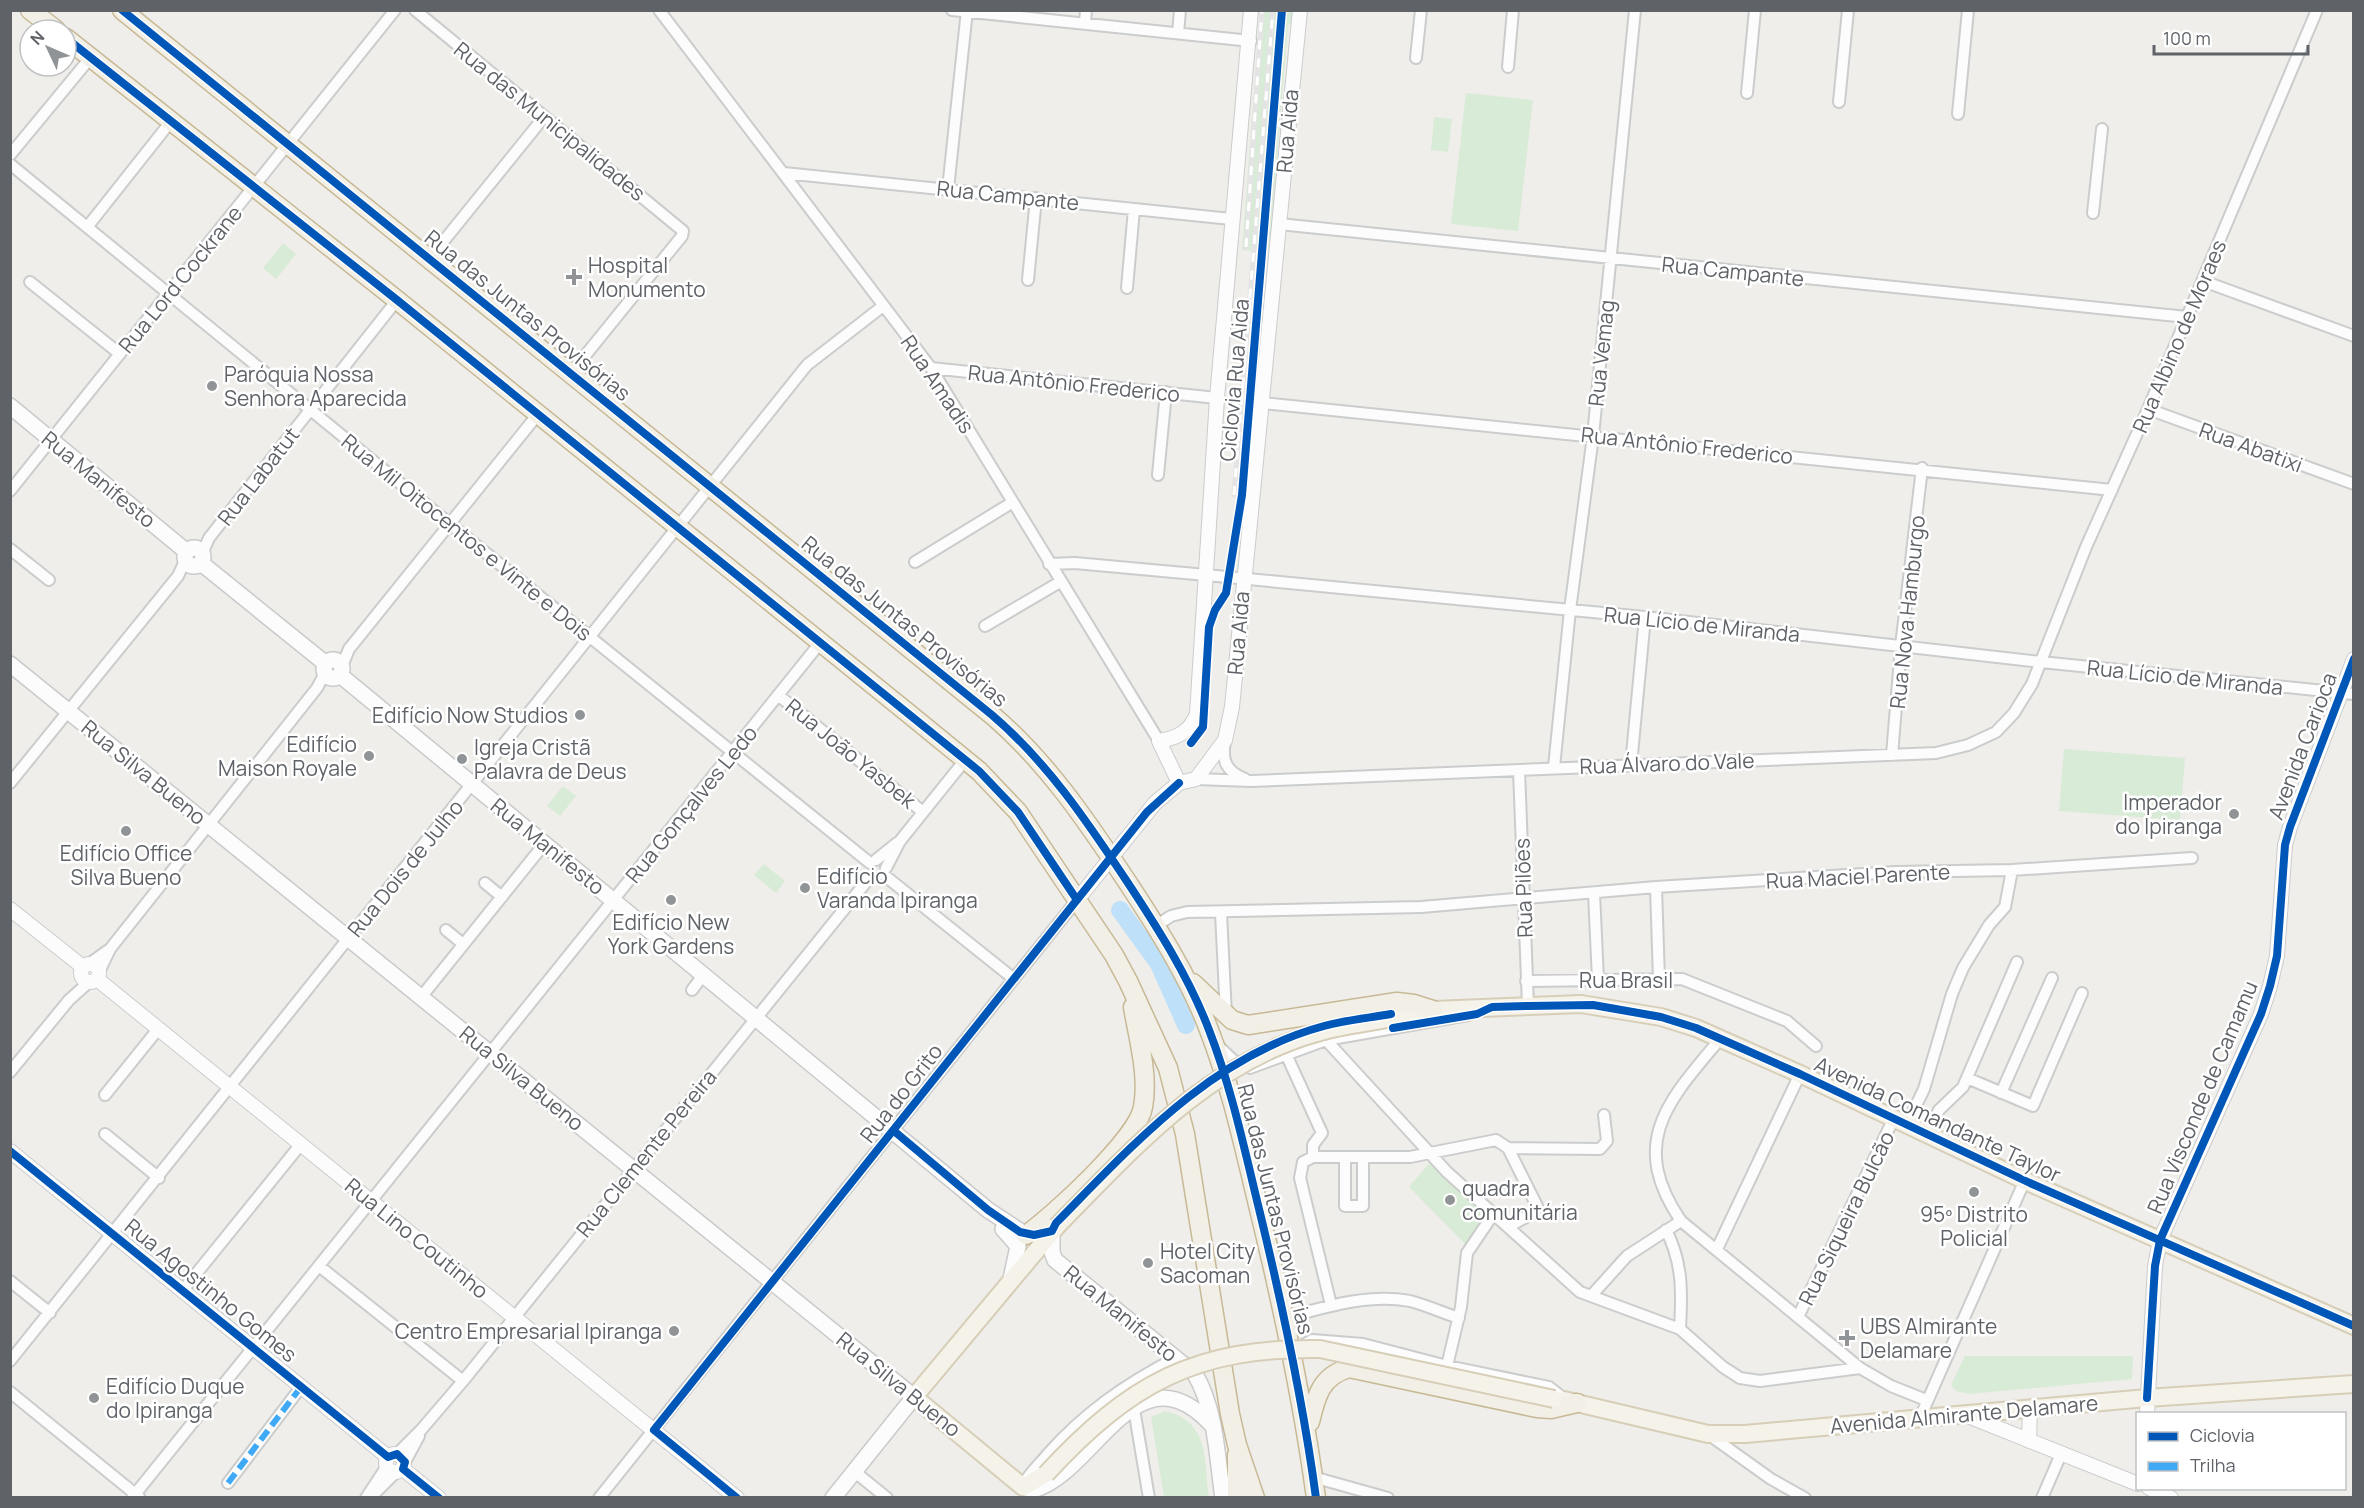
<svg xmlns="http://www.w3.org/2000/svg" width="2364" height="1508" font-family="Manrope,sans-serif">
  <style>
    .green { fill: #d8ebd6 }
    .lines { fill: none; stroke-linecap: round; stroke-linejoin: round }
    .river { stroke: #bfe0f9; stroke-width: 18 }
    .minor-casing { stroke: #cbcccc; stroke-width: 14 }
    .tertiary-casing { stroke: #cbcccc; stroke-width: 16 }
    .secondary-casing { stroke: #cacacb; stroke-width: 18 }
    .primary-casing { stroke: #d7ceb8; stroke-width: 20 }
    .trunk-casing { stroke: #c8b996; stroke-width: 21 }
    .minor { stroke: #fdfcfc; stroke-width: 10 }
    .tertiary { stroke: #fdfcfc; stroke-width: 14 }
    .secondary { stroke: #fdfcfc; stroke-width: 15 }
    .primary { stroke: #f4f2e9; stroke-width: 16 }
    .trunk { stroke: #f2f0e6; stroke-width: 18 }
    .rail-casing { stroke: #e4e4e4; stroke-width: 5 }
    .rail { stroke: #fff; stroke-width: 3; stroke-dasharray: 9; stroke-linecap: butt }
    .primary-bridge-casing { stroke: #d7ceb8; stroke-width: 20; stroke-linecap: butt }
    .primary-bridge { stroke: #f4f2e9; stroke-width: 16 }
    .quiet { stroke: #3fa9f5; stroke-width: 6; stroke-dasharray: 12 6; stroke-linecap: butt }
    .cycleway-casing { stroke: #fff; stroke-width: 11 }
    .cycleway { stroke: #0057b8; stroke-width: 8 }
    .poi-dot { fill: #919496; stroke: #fff; stroke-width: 2 }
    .labels { text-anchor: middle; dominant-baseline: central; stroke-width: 5; stroke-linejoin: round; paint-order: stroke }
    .street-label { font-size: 21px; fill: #5f6368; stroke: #fff }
    .poi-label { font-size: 21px; fill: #5f6368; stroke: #fff; text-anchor: start }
  </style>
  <rect width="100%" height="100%" fill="#efeeea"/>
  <path class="green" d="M1260 11H1295L1294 18 1288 26 1269 252 1242 250Z
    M1466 93 1533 100 1518 231 1451 224Z
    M1434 117 1452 119 1448 152 1431 150Z
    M283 243 296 254 276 279 263 268Z
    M2064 749 2185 758 2180 820 2059 811Z
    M563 786 576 796 560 816 547 806Z
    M764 864 785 881 776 893 754 875Z
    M1433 1159 1494 1213 1468 1247 1409 1187Z
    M1965 1356H2133L2132 1379 1969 1394 1956 1391 1951 1385Z
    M1165 1411C1210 1421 1204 1461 1209 1497H1164L1151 1417Z"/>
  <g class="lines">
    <path class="river" d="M1120 910 1159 964 1186 1025"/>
    <g class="minor-casing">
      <path id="minor" d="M415 10 683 231 682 236 571 373
        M659 10 931 368 1159 741
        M952 10 1251 41
        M1085 23 1086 10
        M1178 33 1180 10
        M1416 58 1421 10
        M1508 67 1513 10
        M1747 93 1755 10
        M1839 102 1848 10
        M1958 114 1968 10
        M10 155 91 57
        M10 164 450 524 870 863
        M784 173 1231 219
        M948 189 967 10
        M2093 213 2102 129
        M1279 224 2187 317
        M88 226 172 120
        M430 258 544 117
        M1028 280 1036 198
        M2203 281 2354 336
        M30 282 120 354
        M1127 288 1134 209
        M931 368 1217 398
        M1263 403 2112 490
        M2148 409 2354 484
        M1158 475 1166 392
        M10 491 395 10
        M10 549 49 580
        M202 554 209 538 397 300
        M915 562 1013 502
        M1049 564 1075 563 1206 575 1645 617 2041 662 2354 694
        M985 626 1060 582
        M342 666 349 649 538 414
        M778 695 923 812
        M1225 742C1221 761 1227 772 1245 779
        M1892 755 1901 646 1922 468
        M1631 765 1645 617
        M1554 767 1570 610 1593 436 1635 10
        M1519 770 1528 1006
        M1196 779 1251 781 1936 753 1968 745 1996 732 2014 713 2032 684 2086 547 2148 409 2317 10
        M10 783 178 576 185 561
        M876 860 897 843
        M886 868 900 841 965 760
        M884 875 1014 979
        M485 883 502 897
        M1656 887 1659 980
        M1594 893 1598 980
        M1221 913 1226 1015
        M1156 926 1171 916 1187 912 1421 907 1656 887 1896 872 2012 870 2192 858
        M446 930 463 944
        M89 964 107 951
        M99 972 110 949 317 688 325 673
        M1526 981 1682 979 1787 1021 1816 1046
        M692 990 704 974
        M422 996 545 843
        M1720 1039C1669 1100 1627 1142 1681 1221L1860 1368 1891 1386 1926 1400
        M1326 1040 1447 1172 1580 1292 1680 1329 1723 1367 1740 1378 1760 1381 1860 1368
        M1219 1047 1233 1060 1250 1068 1326 1040 1468 1015
        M1286 1054 1322 1133 1313 1145V1157H1410L1496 1140 1508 1148 1537 1206 1533 1213 1510 1226
        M10 1072 69 1000 89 982
        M1967 1078 2033 1106 2082 993
        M2001 1093 2052 978
        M105 1095 159 1028
        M1906 1126 1924 1089 1952 994 1963 968 1989 925 2005 907 2012 870
        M105 1134 159 1178
        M1927 1135 1939 1110 1963 1087 2017 962
        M1508 1148 1600 1149 1607 1141 1604 1115
        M1313 1157 1303 1162 1300 1178 1331 1305
        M1345 1157V1206H1363V1157
        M1666 1230C1683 1263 1682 1293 1680 1329
        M1717 1249 1800 1074
        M319 1266 463 1381
        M10 1281 50 1313
        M183 1290 301 1144
        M1591 1296 1627 1256 1681 1221
        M1798 1317 1893 1120
        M1285 1318C1325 1307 1369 1293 1410 1301 1426 1305 1443 1313 1459 1318
        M1298 1348 1312 1340 1363 1344 1447 1366 1549 1387 1563 1398
        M10 1361 807 365 883 306
        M1447 1366 1461 1307 1467 1253 1494 1213
        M10 1392 139 1497
        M1134 1409 1149 1498
        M1919 1420 2025 1180
        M1708 1434 1771 1479 1805 1498
        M397 1454 421 1430 463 1381 871 876
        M405 1462 419 1436
        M855 1472 887 1498
        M1313 1477 1388 1498
        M228 1483 301 1387
        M1024 1484C1029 1473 1040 1464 1047 1455 1085 1412 1126 1384 1176 1358
        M375 1493 396 1472
        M132 1498 820 643
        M366 1498 387 1466
        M599 1498 1077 900
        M2042 1498 2061 1454"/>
    </g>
    <g class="tertiary-casing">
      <path id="tertiary" d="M1179 783 1159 741C1177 738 1190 732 1197 714L1217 398 1251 10
        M1077 900 1155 803 1179 783 1196 779 1225 740 1232 707 1300 10
        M10 909 83 967
        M81 973a9 9 0 1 1 18 0a9 9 0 1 1-18 0Z
        M97 979 737 1498
        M10 1151 388 1457
        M2147 1414 2155 1266 2160 1240 2261 1014 2270 986 2277 956 2285 845 2290 827 2354 659
        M1968 1416 2138 1484
        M2029 1441 2030 1409
        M386 1463a9 9 0 1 1 18 0a9 9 0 1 1-18 0Z
        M403 1469 439 1498
        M2149 1488 2171 1498"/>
    </g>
    <g class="secondary-casing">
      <path id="secondary" d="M10 406 187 552
        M185 557a9 9 0 1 1 18 0a9 9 0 1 1-18 0Z
        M201 563 326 664
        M324 669a9 9 0 1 1 18 0a9 9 0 1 1-18 0Z
        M10 664 914 1397 833 1498
        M340 675 988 1210 1026 1235 1052 1231V1252L1055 1260 1195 1374C1216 1410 1217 1457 1223 1498
        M1003 1229 1018 1246 1011 1279
        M1023 1487 1033 1490C1095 1473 1136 1343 1212 1425"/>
    </g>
    <g class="primary-casing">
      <path id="primary" d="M1392 1018 1433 1010 1581 1004 1661 1017 1696 1028 1800 1074 2030 1183 2354 1326
        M1564 1400 1708 1434H1745L2147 1398 2354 1384
        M1046 1474 1023 1487 914 1397 1057 1226"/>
    </g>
    <g class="trunk-casing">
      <path id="trunk" d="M30 10 56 30
        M122 10 992 715C1047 762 1086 820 1126 880 1157 927 1189 977 1209 1030 1232 1089 1245 1152 1260 1213 1283 1308 1303 1401 1316 1498
        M66 38 397 300 908 713 979 771 1018 812 1114 955 1128 981 1168 1068 1185 1134 1230 1414 1237 1445 1255 1498
        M1193 983 1232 1020 1248 1025 1397 1002 1414 1004 1433 1010
        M1026 1235C1053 1216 1138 1138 1143 1107 1149 1075 1138 1038 1133 1007
        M1310 1422C1316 1396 1321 1376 1349 1368L1537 1408 1551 1409 1577 1403
        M1237 1455V1498"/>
    </g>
    <use href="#minor" class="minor"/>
    <use href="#tertiary" class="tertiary"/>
    <use href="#secondary" class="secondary"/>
    <use href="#primary" class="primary"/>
    <use href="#trunk" class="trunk"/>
    <g class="rail-casing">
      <path id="rail" d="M1246 247 1262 10
        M1234 495 1273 10"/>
    </g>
    <use href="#rail" class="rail"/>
    <g class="primary-bridge-casing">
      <path id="primary-bridge" d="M1057 1226C1134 1148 1209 1062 1320 1032 1343 1025 1368 1023 1392 1018
        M1046 1474C1129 1384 1195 1347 1320 1349L1554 1399"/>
    </g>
    <use href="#primary-bridge" class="primary-bridge"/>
    <path class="quiet" d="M228 1483 301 1387"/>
    <g class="cycleway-casing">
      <path id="cycleway" d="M122 10 992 715C1047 762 1086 820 1126 880 1157 927 1189 977 1209 1030 1232 1089 1245 1152 1260 1213 1283 1308 1303 1401 1316 1498
        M66 38 397 300 979 771 1018 812 1077 900
        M1191 743 1203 727 1209 627 1215 610 1226 593 1242 495 1282 10
        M1393 1028 1477 1014 1492 1007 1528 1006 1593 1005 1661 1017 1696 1028 1800 1074 2030 1183 2354 1326
        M894 1131 988 1210 1020 1232 1034 1235 1052 1231 1056 1223C1134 1144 1212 1056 1324 1026 1346 1020 1369 1018 1391 1014
        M10 1151 388 1457 397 1454 405 1462 403 1469 439 1498
        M2147 1398 2155 1266 2160 1240 2261 1014 2270 986 2277 956 2285 845 2290 827 2354 659
        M737 1498 654 1430 1147 812 1179 783"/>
    </g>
    <use href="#cycleway" class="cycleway"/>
  </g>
  <g class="poi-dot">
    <path d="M571 268h6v6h6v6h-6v6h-6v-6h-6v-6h6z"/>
    <circle cx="212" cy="386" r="6"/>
    <circle cx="580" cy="715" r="6"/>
    <circle cx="369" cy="756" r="6"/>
    <circle cx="462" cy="759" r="6"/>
    <circle cx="2234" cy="814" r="6"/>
    <circle cx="126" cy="831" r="6"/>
    <circle cx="805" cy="888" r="6"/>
    <circle cx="671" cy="900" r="6"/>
    <circle cx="1974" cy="1192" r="6"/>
    <circle cx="1450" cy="1200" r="6"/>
    <circle cx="1148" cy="1263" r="6"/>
    <circle cx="674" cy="1331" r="6"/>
    <path d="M1844 1329h6v6h6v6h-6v6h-6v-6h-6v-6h6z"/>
    <circle cx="94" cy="1398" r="6"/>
  </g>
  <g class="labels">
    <g class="street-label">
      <text transform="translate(550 121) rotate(39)">Rua das Municipalidades</text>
      <text transform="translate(1287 131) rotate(-85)">Rua Aida</text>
      <text transform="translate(1008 195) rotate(6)">Rua Campante</text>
      <text transform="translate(1733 271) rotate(6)">Rua Campante</text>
      <text transform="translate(180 279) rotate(-51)">Rua Lord Cockrane</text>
      <text transform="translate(528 315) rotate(39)">Rua das Juntas Provisórias</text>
      <text transform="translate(2179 336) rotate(-67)">Rua Albino de Moraes</text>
      <text transform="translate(1601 353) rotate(-84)">Rua Vemag</text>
      <text transform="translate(1234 380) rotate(-85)">Ciclovia Rua Aida</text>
      <text transform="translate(1074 383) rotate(6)">Rua Antônio Frederico</text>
      <text transform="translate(938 384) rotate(56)">Rua Amadis</text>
      <text transform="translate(1687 445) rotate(6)">Rua Antônio Frederico</text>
      <text transform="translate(2251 447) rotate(20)">Rua Abatixi</text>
      <text transform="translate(258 476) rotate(-52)">Rua Labatut</text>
      <text transform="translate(99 479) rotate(39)">Rua Manifesto</text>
      <text transform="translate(467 537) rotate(39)">Rua Mil Oitocentos e Vinte e Dois</text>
      <text transform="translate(1907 612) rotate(-84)">Rua Nova Hamburgo</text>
      <text transform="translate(905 621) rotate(39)">Rua das Juntas Provisórias</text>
      <text transform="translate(1702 624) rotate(6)">Rua Lício de Miranda</text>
      <text transform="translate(1238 633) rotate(-85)">Rua Aida</text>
      <text transform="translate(2185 677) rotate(6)">Rua Lício de Miranda</text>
      <text transform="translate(2302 746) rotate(-69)">Avenida Carioca</text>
      <text transform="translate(851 753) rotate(39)">Rua João Yasbek</text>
      <text transform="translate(1667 763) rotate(-2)">Rua Álvaro do Vale</text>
      <text transform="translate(144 772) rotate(39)">Rua Silva Bueno</text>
      <text transform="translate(691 804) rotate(-51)">Rua Gonçalves Ledo</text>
      <text transform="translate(548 846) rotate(39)">Rua Manifesto</text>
      <text transform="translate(405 868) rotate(-51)">Rua Dois de Julho</text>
      <text transform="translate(1858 876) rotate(-3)">Rua Maciel Parente</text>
      <text transform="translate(1523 888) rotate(-92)">Rua Pilões</text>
      <text x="1626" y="980">Rua Brasil</text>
      <text transform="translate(522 1078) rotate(39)">Rua Silva Bueno</text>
      <text transform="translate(901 1093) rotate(-52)">Rua do Grito</text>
      <text transform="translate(2202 1097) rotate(-67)">Rua Visconde de Camamu</text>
      <text transform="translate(1938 1119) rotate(25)">Avenida Comandante Taylor</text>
      <text transform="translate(646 1153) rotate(-51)">Rua Clemente Pereira</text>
      <text transform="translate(1276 1209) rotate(76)">Rua das Juntas Provisórias</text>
      <text transform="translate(1846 1218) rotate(-64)">Rua Siqueira Bulcão</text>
      <text transform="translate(417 1238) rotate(39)">Rua Lino Coutinho</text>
      <text transform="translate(211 1290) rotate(39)">Rua Agostinho Gomes</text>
      <text transform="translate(1121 1313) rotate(39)">Rua Manifesto</text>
      <text transform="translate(899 1384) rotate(39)">Rua Silva Bueno</text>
      <text transform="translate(1964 1414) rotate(-5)">Avenida Almirante Delamare</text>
    </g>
    <g class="poi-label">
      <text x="588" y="265">Hospital<tspan x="588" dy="24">Monumento</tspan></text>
      <text x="224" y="374">Paróquia Nossa<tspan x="224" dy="24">Senhora Aparecida</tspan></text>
      <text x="568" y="715" text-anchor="end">Edifício Now Studios</text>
      <text x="357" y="744" text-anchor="end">Edifício<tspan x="357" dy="24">Maison Royale</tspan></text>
      <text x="474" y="747">Igreja Cristã<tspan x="474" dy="24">Palavra de Deus</tspan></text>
      <text x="2222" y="802" text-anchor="end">Imperador<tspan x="2222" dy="24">do Ipiranga</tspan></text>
      <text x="126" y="853" text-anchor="middle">Edifício Office<tspan x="126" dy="24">Silva Bueno</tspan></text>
      <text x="817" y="876">Edifício<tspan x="817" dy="24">Varanda Ipiranga</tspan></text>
      <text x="671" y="922" text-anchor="middle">Edifício New<tspan x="671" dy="24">York Gardens</tspan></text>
      <text x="1462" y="1188">quadra<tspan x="1462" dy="24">comunitária</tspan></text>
      <text x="1974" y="1214" text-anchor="middle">95º Distrito<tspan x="1974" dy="24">Policial</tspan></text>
      <text x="1160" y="1251">Hotel City<tspan x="1160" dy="24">Sacoman</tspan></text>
      <text x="1860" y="1326">UBS Almirante<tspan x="1860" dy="24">Delamare</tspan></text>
      <text x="662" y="1331" text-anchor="end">Centro Empresarial Ipiranga</text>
      <text x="106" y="1386">Edifício Duque<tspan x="106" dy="24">do Ipiranga</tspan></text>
    </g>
  </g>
  <rect width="2364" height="1508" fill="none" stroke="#5f6368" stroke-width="24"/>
  <rect x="2136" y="1412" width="210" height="78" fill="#ffffff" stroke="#bfc1c3" stroke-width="1.5"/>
  <rect x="2148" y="1432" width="30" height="9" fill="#0057b8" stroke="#bfc1c3" stroke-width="1.5"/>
  <text x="2190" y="1442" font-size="18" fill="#5f6368">Ciclovia</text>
  <rect x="2148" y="1462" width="30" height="9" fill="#3fa9f5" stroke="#bfc1c3" stroke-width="1.5"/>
  <text x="2190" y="1472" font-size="18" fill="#5f6368">Trilha</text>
  <g transform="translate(48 48) rotate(314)"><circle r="28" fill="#ffffff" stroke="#bfc1c3" stroke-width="1.5"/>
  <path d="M0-4.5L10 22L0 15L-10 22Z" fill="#919496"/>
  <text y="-9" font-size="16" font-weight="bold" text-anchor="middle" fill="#5f6368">N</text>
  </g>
  <path d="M2154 45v9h154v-9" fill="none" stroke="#5f6368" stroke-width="3"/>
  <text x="2163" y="45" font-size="18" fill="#5f6368" stroke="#ffffff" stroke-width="4.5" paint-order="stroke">100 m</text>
</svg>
